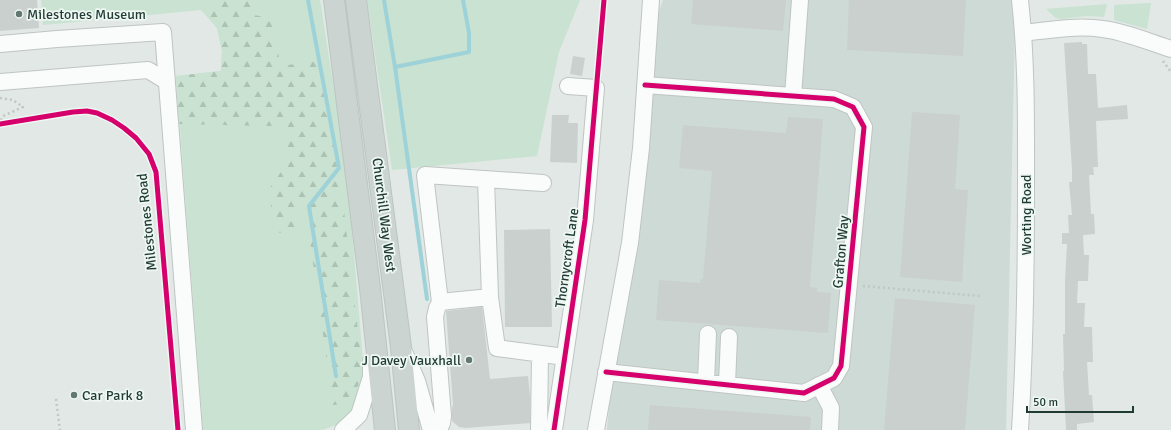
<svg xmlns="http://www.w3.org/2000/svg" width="1171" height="430" font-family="Signika,sans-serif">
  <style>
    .built { fill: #cedad5 }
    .grass { fill: #c9e2d1 }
    .forest { fill: url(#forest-firs) }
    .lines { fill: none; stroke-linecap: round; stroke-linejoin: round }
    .stream { stroke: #9ed2d9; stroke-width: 4 }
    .building { fill: #cad0ce }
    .minor-casing { stroke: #bec5c2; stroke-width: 18 }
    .major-casing { stroke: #bbc5c1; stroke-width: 22 }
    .path { stroke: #bfc8c4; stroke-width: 2.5; stroke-dasharray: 2 3; stroke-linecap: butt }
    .minor { stroke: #fafcfb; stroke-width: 16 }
    .major { stroke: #ccd4d2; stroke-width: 20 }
    .cycleway-casing { stroke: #eff7f3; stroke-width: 8 }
    .cycleway { stroke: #d6006c; stroke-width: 5 }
    .poi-dot { fill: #637871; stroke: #eff7f3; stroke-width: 1.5 }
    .labels { text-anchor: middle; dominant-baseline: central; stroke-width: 3.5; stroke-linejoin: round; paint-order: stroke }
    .poi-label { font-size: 14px; fill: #1f3b33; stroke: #eff7f3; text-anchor: start }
    .street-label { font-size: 14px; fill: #1f3b33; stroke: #eff7f3 }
  </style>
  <defs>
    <pattern id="forest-firs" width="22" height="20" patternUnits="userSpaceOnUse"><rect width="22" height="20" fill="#c9e2d1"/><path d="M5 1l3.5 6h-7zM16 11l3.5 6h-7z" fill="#acc3b4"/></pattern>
  </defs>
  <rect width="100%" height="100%" fill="#e1e8e5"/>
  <path class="built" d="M663 0H1012L1015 28 1006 430H607L612 376 641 222 659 11Z"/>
  <path class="grass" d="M41 0H320L347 172 364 373 355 406 341 423 322 430H203L176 76 221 71 222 51 217 28 201 10 43 25Z
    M367 0H580L559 52 537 156 392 170Z
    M1151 3 1147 29 1114 20V5Z
    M1107 4 1104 17 1086 16 1061 19 1056 18 1046 9Z"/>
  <path class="forest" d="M224 0H260L255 15 274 20 280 66 319 61 339 168 363 374 350 404 333 405 305 206 293 207 296 232 274 233 269 189 281 172 288 153 285 133 273 126 179 124 176 76 221 71 222 51 217 28 202 10Z"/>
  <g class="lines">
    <path class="stream" d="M308 0 339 168 309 206 336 376
      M384 0 395 67 427 299
      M395 67 469 52V33L463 0"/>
  </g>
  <path class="building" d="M0 0H37L39 28 0 31Z
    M693 0H786L783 31 691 24Z
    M849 0H966L963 56 847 50Z
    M1082 42V44H1087L1088 74H1096L1098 108 1127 105 1128 119 1096 121 1098 167H1093L1094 175H1089L1091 214H1094L1095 234 1083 235 1084 255H1089L1088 281H1078L1077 303H1085L1084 327H1092L1093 362H1087L1089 395H1092L1094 422 1077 424V430H1066L1063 371H1064L1063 334H1065V282L1067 244H1062V233H1069L1068 215H1072L1069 182H1072V170L1064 43Z
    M573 56 585 58 582 76 570 74Z
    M912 112 960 115 955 189 968 190 962 282 900 277Z
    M552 115H569L568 123H578L577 163 550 162Z
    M788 117 823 119 810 287 817 288V292L831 293 828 333 656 320 659 280 700 283 701 279H703L712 171 679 168 683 125 786 133Z
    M550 229 552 327H505L504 230Z
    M895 298 975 305 965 430H884Z
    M482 307 490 379 528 376 530 397V423L466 428 459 427 452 421V408L453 405 446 311Z
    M650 405 811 417 810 430H648Z"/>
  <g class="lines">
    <g class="minor-casing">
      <path id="minor" d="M1020 0C1027 63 1026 127 1026 191 1026 271 1025 350 1020 430
        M1023 33C1049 30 1077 25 1103 29 1126 32 1149 42 1171 49
        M0 44 57 39 163 32 194 430
        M0 82 148 70 166 81
        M793 96 800 0
        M486 179 490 297
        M543 183 425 175 440 302 490 297 497 348 565 357
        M405 354 417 381 431 430
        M606 372 804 393 834 378 841 366 864 127 853 107 834 99 645 85
        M706 382 708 334
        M727 384 729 337
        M819 385 831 408 830 430
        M343 430 359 415 371 377V361
        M439 430 442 423 443 416 435 317 437 308 440 302
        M539 430 540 354
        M554 430 585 220 596 88 568 86
        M596 430 630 243 641 148 651 0"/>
    </g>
    <g class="major-casing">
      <path id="major" d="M334 0 370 288 385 430
        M356 0 401 347 409 430"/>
    </g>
    <path class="path" d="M1163 61 1171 72
      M0 98 13 100 23 107 3 116 0 123
      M863 286 980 296
      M56 399 60 430"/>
    <use href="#minor" class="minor"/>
    <use href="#major" class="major"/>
    <g class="cycleway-casing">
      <path id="cycleway" d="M0 124 73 112 87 111 97 113 112 120 124 128 136 138 149 154 156 172 178 430
        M606 372 804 393 834 378 841 366 864 127 853 107 834 99 645 85
        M554 430 585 220 604 0"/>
    </g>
    <use href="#cycleway" class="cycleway"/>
  </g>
  <g class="poi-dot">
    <circle cx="19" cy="14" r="4"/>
    <circle cx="469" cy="360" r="4"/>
    <circle cx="74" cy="395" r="4"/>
  </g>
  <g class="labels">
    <g class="poi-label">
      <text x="27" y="14">Milestones Museum</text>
      <text x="461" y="360" text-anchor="end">J Davey Vauxhall</text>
      <text x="82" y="395">Car Park 8</text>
    </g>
    <g class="street-label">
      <text transform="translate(384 215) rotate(83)">Churchill Way West</text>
      <text transform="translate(1026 215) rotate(-90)">Worting Road</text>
      <text transform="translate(147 222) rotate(-96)">Milestones Road</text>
      <text transform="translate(841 252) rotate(-85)">Grafton Way</text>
      <text transform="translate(567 258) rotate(-82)">Thornycroft Lane</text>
    </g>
  </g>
  <path d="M1027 406v6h106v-6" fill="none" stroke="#1f3b33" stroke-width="2"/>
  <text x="1033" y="406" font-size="12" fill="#1f3b33" stroke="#eff7f3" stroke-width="3" paint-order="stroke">50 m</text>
</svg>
